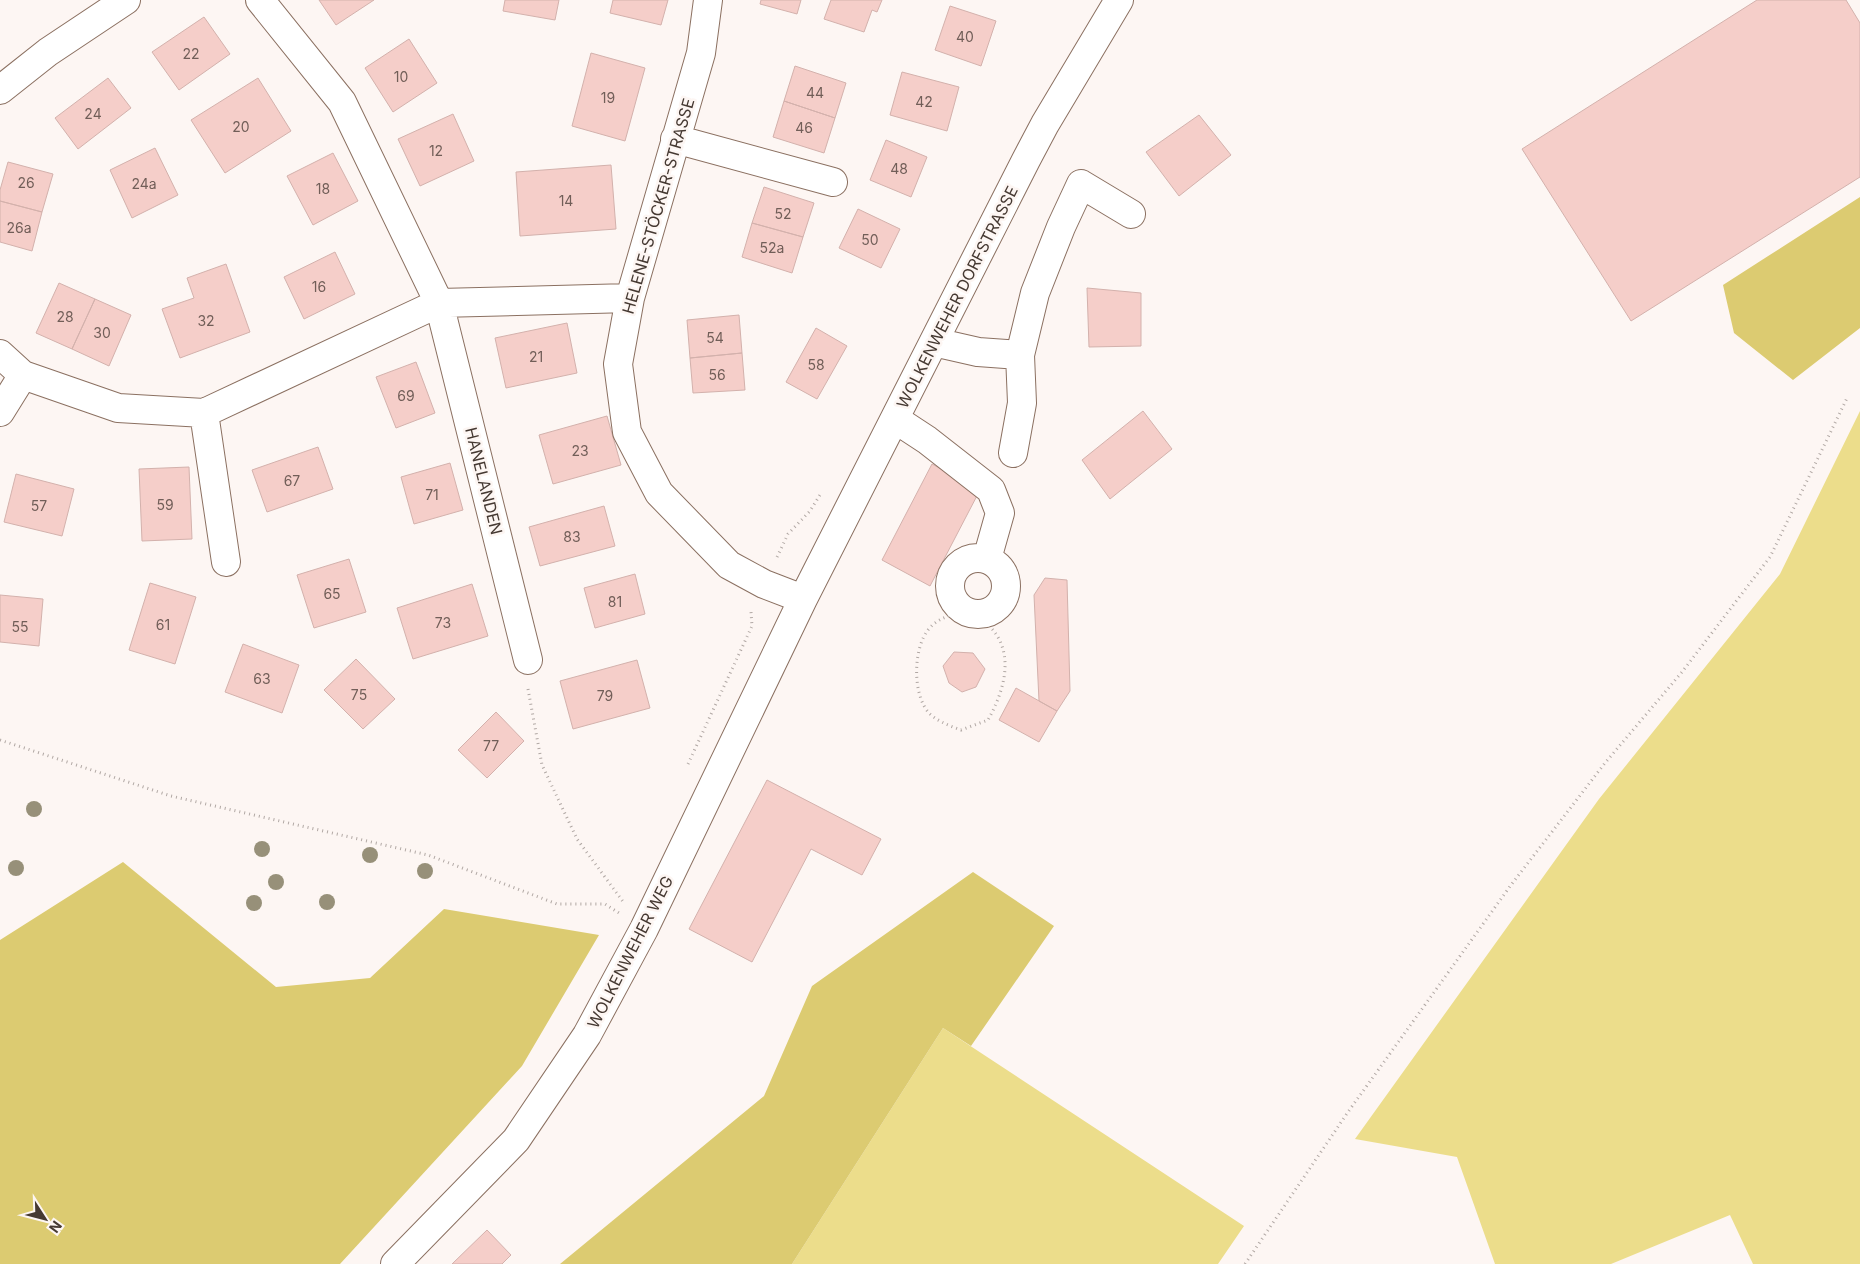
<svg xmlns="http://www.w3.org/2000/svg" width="1860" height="1264" font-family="Inter,sans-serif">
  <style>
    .green { fill: #ecdd8b }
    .forest { fill: #dccb71 }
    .building { fill: #f5cec9; stroke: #d3b1ac }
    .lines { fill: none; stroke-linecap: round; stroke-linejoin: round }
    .minor-casing { stroke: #8b7061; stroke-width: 30 }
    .path { stroke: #b1a8a4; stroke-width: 3; stroke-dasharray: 1 4; stroke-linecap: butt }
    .minor { stroke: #fff; stroke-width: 28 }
    .tree { fill: #979079 }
    .labels { text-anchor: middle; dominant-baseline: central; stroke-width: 5; stroke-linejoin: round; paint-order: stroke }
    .number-label { font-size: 14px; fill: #715e58 }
    .street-label { font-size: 16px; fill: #453932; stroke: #fdf6f3 }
  </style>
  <rect width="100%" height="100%" fill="#fdf6f3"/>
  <path class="green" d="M1860 411V1264H1753L1730 1215 1611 1264H1495L1457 1157 1355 1139 1599 799 1780 574Z
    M943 1028 1244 1226 1218 1264H792Z"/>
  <path class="forest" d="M1860 197V328L1793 380 1734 333 1723 285Z
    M123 862 276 987 370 978 444 909 599 935 522 1066 340 1264H0V940Z
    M973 872 1054 926 971 1046 943 1028 792 1264H560L764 1096 812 986Z"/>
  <path class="building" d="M319 0H374L336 25Z
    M505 0H559L555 20 503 11Z
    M613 0H668L661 25 610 13Z
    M761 0H801L797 14 760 4Z
    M831 0H882L877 12 872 10 864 32 824 19Z
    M1757 0H1846L1860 23V177L1631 321 1522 149Z
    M950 6 996 21 981 66 935 50Z
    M204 17 230 54 179 90 152 52Z
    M409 39 437 83 393 112 365 68Z
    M591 53 645 68 625 141 572 126Z
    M795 66 846 83 835 118 784 101Z
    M902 72 959 87 947 131 890 115Z
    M108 78 131 108 78 149 55 118Z
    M258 78 291 131 225 173 191 120Z
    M784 101 835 118 824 153 773 137Z
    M453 114 474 161 420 186 398 139Z
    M1199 115 1231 155 1179 196 1146 152Z
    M886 140 927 157 911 197 870 180Z
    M155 148 178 195 132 218 110 170Z
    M333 153 358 201 313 225 287 176Z
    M8 162 53 174 42 212 0 201V190Z
    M611 165 616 229 520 236 516 172Z
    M764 187 814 203 803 237 752 223Z
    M0 201 42 212 32 251 0 242Z
    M858 209 900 229 881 268 839 248Z
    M752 223 803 237 792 273 742 257Z
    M335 252 355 294 304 319 284 277Z
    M226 264 250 332 180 358 162 309 194 298 187 278Z
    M59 283 95 299 72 349 36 333Z
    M1087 288 1141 293V346L1089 347Z
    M95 299 131 315 109 366 72 349Z
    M739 315 742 353 690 358 687 320Z
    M567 323 577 373 506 388 495 338Z
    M816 328 847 346 817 399 786 382Z
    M742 353 745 390 693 393 690 358Z
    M416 362 435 413 396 428 376 377Z
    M1143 411 1172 449 1110 499 1082 460Z
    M607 416 621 465 553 484 539 435Z
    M318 447 333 489 267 512 252 470Z
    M450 463 463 510 414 524 401 477Z
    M932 464 980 490 930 586 882 560Z
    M189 467 192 539 142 541 139 469Z
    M16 474 74 489 62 536 4 522Z
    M604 506 615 546 540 566 529 527Z
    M349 559 366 612 314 628 297 575Z
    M635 574 645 614 595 628 584 588Z
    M1045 578 1067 580 1070 691 1057 711 1039 701 1034 595Z
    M150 583 196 597 175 664 129 650Z
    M472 584 488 636 413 659 397 608Z
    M0 595 43 599 39 646 0 642Z
    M243 644 299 665 282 713 225 692Z
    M954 652 973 653 985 669 976 687 962 692 949 683 943 666Z
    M356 659 395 699 363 729 324 690Z
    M637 660 650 708 573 729 560 681Z
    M1016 688 1057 711 1039 742 999 720Z
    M496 712 524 741 487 778 458 750Z
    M767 780 881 839 862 875 811 849 752 962 689 929Z
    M487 1230 511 1255 502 1264H452Z"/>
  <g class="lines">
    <g class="minor-casing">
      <path id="minor" d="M260 0 342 102 439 303 528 660
        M708 0 701 53 630 298 618 364 627 432 659 493 729 565 764 584 803 599
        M0 90 48 52 126 0
        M675 139 833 182
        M934 342 978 352 1020 355
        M0 354 23 375 118 408 204 413 439 303 630 298
        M0 412 23 375
        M204 413 226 562
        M895 419 927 440 991 490 1000 513 987 559
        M1013 453 1022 403 1020 355 1035 293 1061 227 1081 184 1131 214
        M950 586a28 28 0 1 1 56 0a28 28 0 1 1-56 0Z
        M395 1264 516 1140 587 1035 644 929 803 599 1026 160 1045 124 1119 0"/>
    </g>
    <path class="path" d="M777 557 788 534 810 511 820 495
      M953 614H975C981 619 988 624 993 630 1015 657 1003 693 988 720L961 730C950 726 939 722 930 714 912 696 913 649 928 630 935 621 943 618 953 614Z
      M528 689 542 765 577 839 624 903
      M0 740 171 796 428 855 557 904H605L619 913
      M688 764 752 626 751 612
      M1245 1264 1348 1112 1511 885 1605 763 1682 672 1770 557 1848 396"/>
    <use href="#minor" class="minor"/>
  </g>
  <g class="tree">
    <circle cx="34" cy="809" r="8"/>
    <circle cx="262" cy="849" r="8"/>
    <circle cx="370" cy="855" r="8"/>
    <circle cx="16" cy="868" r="8"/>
    <circle cx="425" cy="871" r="8"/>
    <circle cx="276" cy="882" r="8"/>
    <circle cx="327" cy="902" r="8"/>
    <circle cx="254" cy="903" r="8"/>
  </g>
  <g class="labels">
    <g class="number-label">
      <text x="965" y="36">40</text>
      <text x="191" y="53">22</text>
      <text x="401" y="76">10</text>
      <text x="815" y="92">44</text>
      <text x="608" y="97">19</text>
      <text x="924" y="101">42</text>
      <text x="93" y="113">24</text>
      <text x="241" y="126">20</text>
      <text x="804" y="127">46</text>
      <text x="436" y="150">12</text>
      <text x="899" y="168">48</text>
      <text x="26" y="182">26</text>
      <text x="144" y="183">24a</text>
      <text x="323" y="188">18</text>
      <text x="566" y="200">14</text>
      <text x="783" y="213">52</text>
      <text x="19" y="227">26a</text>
      <text x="870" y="239">50</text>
      <text x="772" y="247">52a</text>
      <text x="319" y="286">16</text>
      <text x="65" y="316">28</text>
      <text x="206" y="320">32</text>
      <text x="102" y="332">30</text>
      <text x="715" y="337">54</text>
      <text x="536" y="356">21</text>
      <text x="816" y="364">58</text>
      <text x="717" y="374">56</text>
      <text x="406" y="395">69</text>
      <text x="580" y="450">23</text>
      <text x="292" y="480">67</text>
      <text x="432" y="494">71</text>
      <text x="165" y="504">59</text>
      <text x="39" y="505">57</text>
      <text x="572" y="536">83</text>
      <text x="332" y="593">65</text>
      <text x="615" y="601">81</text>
      <text x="443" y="622">73</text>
      <text x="163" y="624">61</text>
      <text x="20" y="626">55</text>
      <text x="262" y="678">63</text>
      <text x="359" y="694">75</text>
      <text x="605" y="695">79</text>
      <text x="491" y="745">77</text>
    </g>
    <g class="street-label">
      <text transform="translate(658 206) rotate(-74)">HELENE-STÖCKER-STRASSE</text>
      <text transform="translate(957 297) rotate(-63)">WOLKENWEHER DORFSTRASSE</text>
      <text transform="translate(484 481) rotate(76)">HANELANDEN</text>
      <text transform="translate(630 952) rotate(-63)">WOLKENWEHER WEG</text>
    </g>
  </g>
  <g transform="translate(45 1219) rotate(126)" stroke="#fdf6f3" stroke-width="4" paint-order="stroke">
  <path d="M0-4L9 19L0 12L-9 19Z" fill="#453932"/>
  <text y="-8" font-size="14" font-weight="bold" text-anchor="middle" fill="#453932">N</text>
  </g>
</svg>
